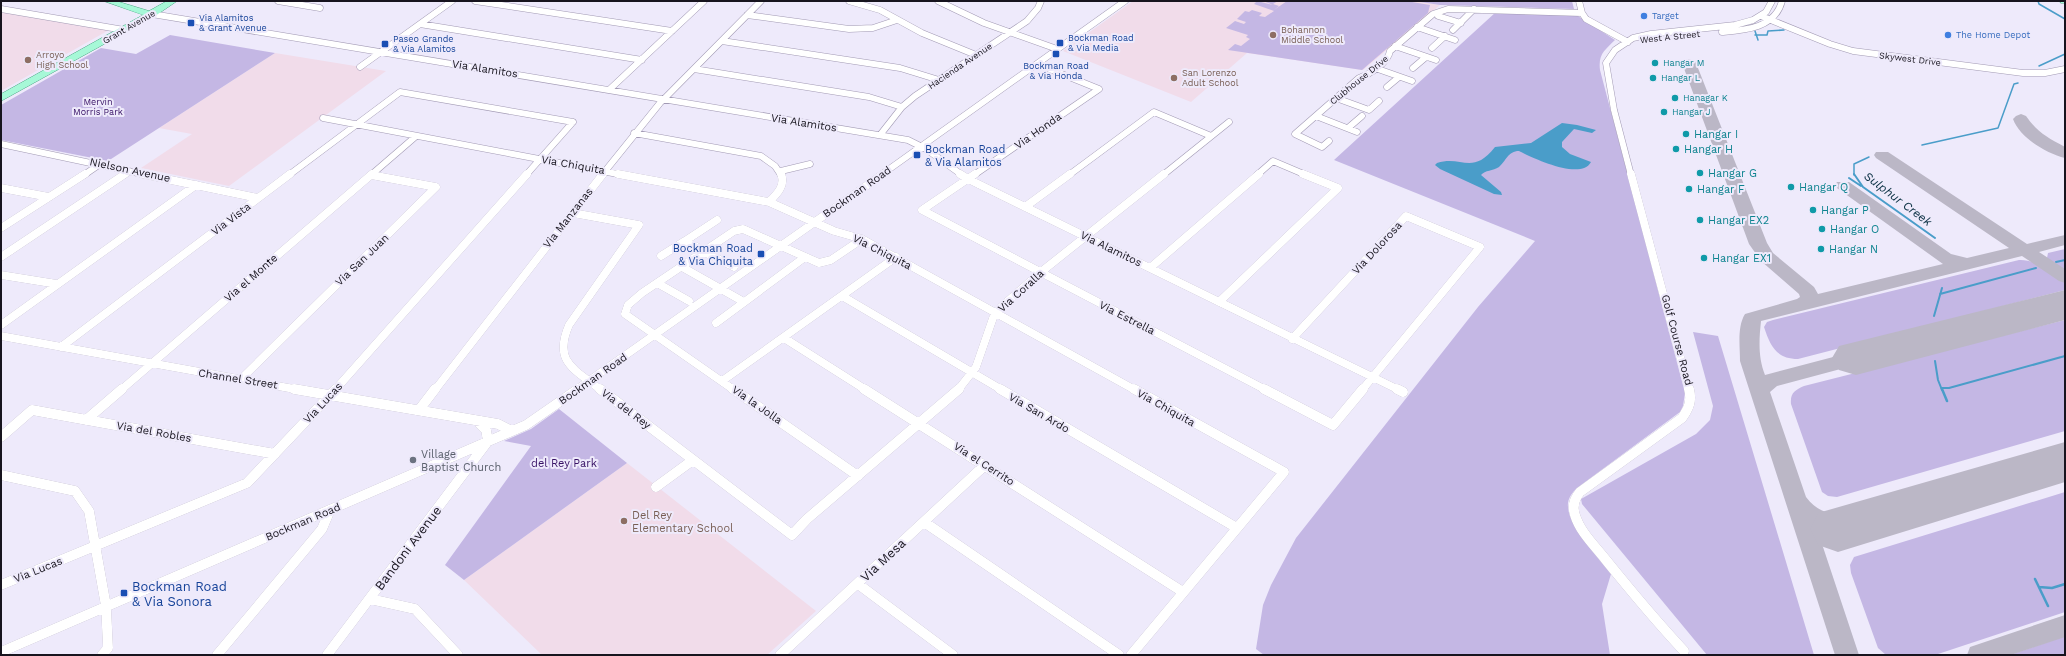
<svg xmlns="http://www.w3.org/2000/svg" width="2066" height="656" font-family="'Work Sans',sans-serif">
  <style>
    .education { fill: #f1dcea }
    .green { fill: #c4b7e4 }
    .water { fill: #4a9dc9 }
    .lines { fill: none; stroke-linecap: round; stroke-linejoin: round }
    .stream-far2 { stroke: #4a9dc9; stroke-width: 1.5 }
    .stream-far1 { stroke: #4a9dc9; stroke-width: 2 }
    .stream { stroke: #4a9dc9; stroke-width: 2.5 }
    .taxiway { fill: #bbb7c6; fill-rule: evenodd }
    .runway { fill: #bbb7c6; fill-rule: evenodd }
    .minor-far2-casing { stroke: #a29ab4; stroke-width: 7 }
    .minor-far1-casing { stroke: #a29ab4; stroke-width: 8 }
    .minor-casing { stroke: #a29ab4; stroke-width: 10 }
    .major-casing { stroke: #4da685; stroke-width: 1 }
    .minor-far2 { stroke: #fff; stroke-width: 6 }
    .minor-far1 { stroke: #fff; stroke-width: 8 }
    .minor { stroke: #fff; stroke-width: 10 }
    .major { fill: #a6f8d7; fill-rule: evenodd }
    .shop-dot { fill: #3f7fe0; stroke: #eeeafb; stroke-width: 1.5 }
    .transit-dot { fill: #1a4fb4; stroke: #eeeafb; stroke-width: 1.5 }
    .education-dot { fill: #8d6e63; stroke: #eeeafb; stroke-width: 1.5 }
    .culture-dot { fill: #0f9aa8; stroke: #eeeafb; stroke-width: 1.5 }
    .worship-dot { fill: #6b7280; stroke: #eeeafb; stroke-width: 1.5 }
    .labels { text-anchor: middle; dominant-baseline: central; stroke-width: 4; stroke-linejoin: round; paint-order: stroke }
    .far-shop-label { font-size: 9px; fill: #366cbe; stroke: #eeeafb; text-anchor: start }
    .far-transit-label { font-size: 9px; fill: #164399; stroke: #eeeafb; text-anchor: start }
    .far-street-label { font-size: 9px; fill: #17141e; stroke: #eeeafb }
    .far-education-label { font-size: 9px; fill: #785e54; stroke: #eeeafb; text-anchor: start }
    .far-culture-label { font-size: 9px; fill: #0d838f; stroke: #eeeafb; text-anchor: start }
    .far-park-label { font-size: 9px; fill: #371164; stroke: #eeeafb }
    .street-label { font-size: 11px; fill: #17141e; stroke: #eeeafb }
    .culture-label { font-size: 11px; fill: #0d838f; stroke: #eeeafb; text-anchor: start }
    .transit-label { font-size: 11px; fill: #164399; stroke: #eeeafb; text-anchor: start }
    .worship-label { font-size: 11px; fill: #5b616d; stroke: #eeeafb; text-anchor: start }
    .park-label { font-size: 11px; fill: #371164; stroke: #eeeafb }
    .education-label { font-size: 11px; fill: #785e54; stroke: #eeeafb; text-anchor: start }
    .water-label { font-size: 12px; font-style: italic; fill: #092f42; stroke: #eeeafb }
    .near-street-label { font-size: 13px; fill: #17141e; stroke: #eeeafb }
    .near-transit-label { font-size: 13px; fill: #164399; stroke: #eeeafb; text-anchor: start }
  </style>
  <rect width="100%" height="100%" fill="#eeeafb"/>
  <path class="education" d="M1133 1H1414L1440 5 1363 70 1247 53 1191 102 1063 51Z
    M1 11 109 30 1 91Z
    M275 53 386 71 229 186 141 168 192 134 159 128Z
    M627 463 816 611 767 655H542L464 580Z"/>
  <path class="green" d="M1257 1 1273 5 1263 1H1278L1273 4 1279 6 1274 10 1287 1H1406L1430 5 1428 13 1362 70 1228 50 1235 44 1241 46 1250 39 1246 37 1248 35 1226 28 1235 21 1244 24 1246 22 1237 19 1245 11 1249 12 1252 10 1262 13 1259 16 1265 17 1274 11 1254 4Z
    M1414 1H1572L1574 9 1440 5Z
    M1496 12 1578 16 1615 40C1605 50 1598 54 1600 70L1685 393 1683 406 1680 412 1577 488C1572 493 1567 499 1568 507 1569 527 1598 557 1611 574L1602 604 1610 655H1264L1256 649 1263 605 1271 585 1296 538 1478 307 1535 241 1334 160Z
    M170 35 275 53 108 161 1 140V105L101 48 136 54Z
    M2065 249V272L2047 258 2048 253Z
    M2019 260C2036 259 2051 273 2065 282V290L1798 359C1776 359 1770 345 1764 327L1767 322 1773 320Z
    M2065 320V431L1837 497 1828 496 1822 492 1791 404C1790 393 1795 390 1804 386Z
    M1693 332 1718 336 1814 655H1707L1582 504 1581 499 1696 434 1710 420 1713 406Z
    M559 409 627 463 464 580 445 565 531 446 504 441 531 429Z
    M2065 492V612L1935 655H1886L1878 648 1851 573 1850 565 1854 557Z
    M2065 636V655H2010Z"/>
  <path class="water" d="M1562 123 1577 125 1596 130 1592 133 1574 129 1562 142V147L1570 154 1591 162C1581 181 1533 158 1519 151 1508 151 1506 161 1499 167 1493 171 1485 170 1481 175L1501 192 1502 195 1494 194 1440 169 1435 165 1437 163C1462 155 1472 176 1495 147L1531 143Z"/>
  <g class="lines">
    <path class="stream-far2" d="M2038 1 2039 4 2065 19
      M1755 31 1758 40
      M1755 35H1767L1768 31 1784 30
      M2039 66 2065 54
      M1922 145 1998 128 2014 84 2018 83
      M1854 175V164L1869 157"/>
    <path class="stream-far1" d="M1854 174 1863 187 1935 238
      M1849 178 1861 186
      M2056 262 2065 260
      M1940 294 2036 268
      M1934 316 1942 288
      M1935 361 1938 380 1942 390
      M1941 388H1949L2065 356"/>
    <path class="stream" d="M1942 389 1947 401
      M2035 579 2048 606
      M2039 587 2052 588 2065 584"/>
    <path class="taxiway" d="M1689 59 1694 60 1696 63 1767 243 1773 253 1814 287 1818 294 1943 264 1837 188 1835 185 1837 182H1849L1951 254 1967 258 2009 248 1876 158 1874 155 1876 152H1888L2027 244 2065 235V245L2039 252 2065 269V283L2059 281 2022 256 1761 321C1759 341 1758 357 1765 375L1856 351 1863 353 1866 358 1863 363 1777 386 1770 392 1806 497C1822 518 1837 512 1859 520L1862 526 1859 532 1851 535 1817 529 1859 655H1835L1740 361C1740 346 1737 327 1745 314L1797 299 1800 297 1799 294 1761 261 1749 244 1682 63 1684 60Z
      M2021 114 2026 116C2038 133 2047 137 2065 147V158C2046 153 2020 138 2013 119L2016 116Z
      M2065 298V311L2054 313 2047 311 2045 307 2047 303Z
      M2065 615V637L2011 655H1967L1970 647Z"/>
    <path class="runway" d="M2065 290V320L1856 375 1839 370 1832 358 1839 346Z
      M2065 442V482L1838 552 1818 545 1810 529 1818 513Z"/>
    <g class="minor-far2-casing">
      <path id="minor-far2" d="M278 1 320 8
        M475 1 672 31
        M849 1 880 10 922 33 976 55
        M938 1 984 23 1057 49
        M1579 1 1582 13 1586 19 1628 42
        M1 9 124 30
        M152 14 908 140 926 149 962 175
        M747 15 849 29 873 28 897 20
        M1438 16 1461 23
        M1761 16 1830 44 1853 51 2023 73H2045L2065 69
        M420 24 642 60
        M1417 27 1455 40
        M1453 30 1474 9
        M1722 32C1746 30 1775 28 1782 1
        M722 41 900 68 939 80
        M1395 46 1436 60
        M1432 48 1445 36
        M360 67 452 1
        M1375 68 1412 81
        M1413 68 1426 57
        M694 69 869 97 902 107
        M1387 87 1399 77
        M610 89 704 1
        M1336 98 1369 110 1379 101
        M1316 116 1357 132
        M323 118 623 175
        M1348 128 1362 116
        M634 133 761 156 775 166 781 175
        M880 135 902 107 915 96 1027 21 1038 8 1041 1
        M1329 141 1322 147 1295 134 1359 78C1370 74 1388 63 1390 51L1433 14 1448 9 1582 13
        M1 144 147 175
        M781 171 810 164
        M84 175 100 164
        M124 175 129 171
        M289 175 400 92 573 122
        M371 175 415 137
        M526 175 573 122
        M602 175 660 103 761 1
        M881 175 1125 1
        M974 175 1099 89 1037 64
        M1069 175 1154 112 1211 136
        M1163 175 1229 122
        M1257 175 1273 161 1306 175
        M1631 175 1614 110 1606 63 1615 50 1633 38 1651 34 1735 25 1753 20 1766 12 1772 1"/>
    </g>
    <g class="minor-far1-casing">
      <path id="minor-far1" d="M142 174 258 198
        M618 174 769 202 834 231 862 239 1135 390
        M960 174 968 179 1399 390
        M975 174 922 210 1266 390
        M1631 174 1689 390
        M1 188 49 197
        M769 202C777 194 786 185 781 174
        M1025 207 1070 174
        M573 213 639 225 569 325C553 362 574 369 601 390
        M1 228 85 174
        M705 251 685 241 717 220
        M704 252 734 267
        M661 256 685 241
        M1 257 125 174
        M682 267 744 302
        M1150 268 1259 174
        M1 275 57 284
        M657 283 689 301
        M842 296 1002 390
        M1219 302 1338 188 1303 174
        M716 323 805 257
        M1 325 196 185
        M1 336 300 390
        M784 338 866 390
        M1292 339 1406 216 1480 247 1362 390
        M61 347 290 174
        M240 380 436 187 371 175
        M722 381 896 257
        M121 390 372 174
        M335 390 527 174
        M435 390 603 174
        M576 390 883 174
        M734 390 625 314 628 305 642 293 734 231 743 229 819 263 831 260 862 239
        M958 390 976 367 993 318 1000 308 1041 272 1164 174"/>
    </g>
    <g class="minor-casing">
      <path id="minor" d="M294 389 498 424 512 431
        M600 389 792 535 807 519 959 389
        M733 389 858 476
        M864 389 1183 592
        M1000 389 1237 528
        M1264 389 1333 425 1363 389
        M1397 389 1403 392
        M419 410 435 389
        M86 420 122 389
        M1 437 32 410 275 454
        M1 475 75 491 89 511 106 606 108 648 102 655
        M656 487 693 460
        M924 522 1119 655
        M858 584 953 655
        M1 585 247 483 336 389
        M370 599 415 609 458 655
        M1684 651C1657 622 1631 591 1606 560 1595 546 1580 532 1575 515 1572 506 1574 499 1580 492L1682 418C1689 408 1692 401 1689 389
        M1 652 526 425 578 389
        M217 655 322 529 330 510
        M327 655 488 441 486 430 477 421
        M780 655 985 465
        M1131 655 1284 472 1134 389"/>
    </g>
    <g class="major-casing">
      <path id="major" d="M104 1H116L149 11 167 1H177L155 16 1 101V94L143 15Z
        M2060 1H2065V3H2061Z"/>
    </g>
    <use href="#minor-far2" class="minor-far2"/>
    <use href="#minor-far1" class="minor-far1"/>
    <use href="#minor" class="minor"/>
    <use href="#major" class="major"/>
  </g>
  <g class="shop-dot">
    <circle cx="1644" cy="16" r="4"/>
    <circle cx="1948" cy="35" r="4"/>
  </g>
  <g class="transit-dot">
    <rect x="187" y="19" width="8" height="8" rx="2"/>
    <rect x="1056" y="39" width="8" height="8" rx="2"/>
    <rect x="381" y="40" width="8" height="8" rx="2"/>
    <rect x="1052" y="50" width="8" height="8" rx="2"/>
    <rect x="913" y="151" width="8" height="8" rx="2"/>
    <rect x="757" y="250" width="8" height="8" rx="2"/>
    <rect x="120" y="589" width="8" height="8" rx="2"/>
  </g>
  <g class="education-dot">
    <circle cx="1273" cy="35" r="4"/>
    <circle cx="28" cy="60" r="4"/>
    <circle cx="1174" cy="78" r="4"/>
    <circle cx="624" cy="521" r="4"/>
  </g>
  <g class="culture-dot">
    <circle cx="1655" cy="63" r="4"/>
    <circle cx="1653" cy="78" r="4"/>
    <circle cx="1675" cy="98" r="4"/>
    <circle cx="1664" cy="112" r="4"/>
    <circle cx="1686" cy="134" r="4"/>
    <circle cx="1676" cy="149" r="4"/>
    <circle cx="1700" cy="173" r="4"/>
    <circle cx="1791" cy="187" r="4"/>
    <circle cx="1689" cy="189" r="4"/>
    <circle cx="1813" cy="210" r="4"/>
    <circle cx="1700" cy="220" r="4"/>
    <circle cx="1822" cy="229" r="4"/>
    <circle cx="1821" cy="249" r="4"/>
    <circle cx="1704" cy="258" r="4"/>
  </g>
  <circle class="worship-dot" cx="413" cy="460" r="4"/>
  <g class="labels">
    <g class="far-shop-label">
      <text x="1652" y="16">Target</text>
      <text x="1956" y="35">The Home Depot</text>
    </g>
    <g class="far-transit-label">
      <text x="199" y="18">Via Alamitos<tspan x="199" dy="10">&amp; Grant Avenue</tspan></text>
      <text x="1068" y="38">Bockman Road<tspan x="1068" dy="10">&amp; Via Media</tspan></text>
      <text x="393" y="39">Paseo Grande<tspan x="393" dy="10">&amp; Via Alamitos</tspan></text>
      <text x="1056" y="66" text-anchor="middle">Bockman Road<tspan x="1056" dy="10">&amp; Via Honda</tspan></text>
    </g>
    <g class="far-street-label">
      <text transform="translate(129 27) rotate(-30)">Grant Avenue</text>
      <text transform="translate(1670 37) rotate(-6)">West A Street</text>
      <text transform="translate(1910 59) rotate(7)">Skywest Drive</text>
      <text transform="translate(960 66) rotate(-34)">Hacienda Avenue</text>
      <text transform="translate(1359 80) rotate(-39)">Clubhouse Drive</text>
    </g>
    <g class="far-education-label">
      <text x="1281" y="30">Bohannon<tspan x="1281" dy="10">Middle School</tspan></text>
      <text x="36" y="55">Arroyo<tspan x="36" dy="10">High School</tspan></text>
      <text x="1182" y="73">San Lorenzo<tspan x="1182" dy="10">Adult School</tspan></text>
    </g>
    <g class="far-culture-label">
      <text x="1663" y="63">Hangar M</text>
      <text x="1661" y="78">Hangar L</text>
      <text x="1683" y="98">Hanagar K</text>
      <text x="1672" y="112">Hangar J</text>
    </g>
    <g class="far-park-label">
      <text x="98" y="102">Mervin<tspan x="98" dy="10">Morris Park</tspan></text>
    </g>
    <g class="street-label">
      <text transform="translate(485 69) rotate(9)">Via Alamitos</text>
      <text transform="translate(804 123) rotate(9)">Via Alamitos</text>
      <text transform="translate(1038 131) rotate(-35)">Via Honda</text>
      <text transform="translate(573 165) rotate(10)">Via Chiquita</text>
      <text transform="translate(130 170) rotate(12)">Nielson Avenue</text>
      <text transform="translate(857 192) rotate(-35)">Bockman Road</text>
      <text transform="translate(568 218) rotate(-52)">Via Manzanas</text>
      <text transform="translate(231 219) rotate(-37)">Via Vista</text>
      <text transform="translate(1377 248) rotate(-47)">Via Dolorosa</text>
      <text transform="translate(1111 249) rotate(26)">Via Alamitos</text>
      <text transform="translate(882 252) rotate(27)">Via Chiquita</text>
      <text transform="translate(362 260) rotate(-44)">Via San Juan</text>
      <text transform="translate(251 278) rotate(-41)">Via el Monte</text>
      <text transform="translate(1021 291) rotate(-42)">Via Coralla</text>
      <text transform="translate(1127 318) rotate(27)">Via Estrella</text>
      <text transform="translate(1677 340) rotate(75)">Golf Course Road</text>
      <text transform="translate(238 379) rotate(9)">Channel Street</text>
      <text transform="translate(593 379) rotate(-35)">Bockman Road</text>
      <text transform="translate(323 403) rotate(-47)">Via Lucas</text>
      <text transform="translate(757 405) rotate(35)">Via la Jolla</text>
      <text transform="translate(1166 408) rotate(29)">Via Chiquita</text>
      <text transform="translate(626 409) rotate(37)">Via del Rey</text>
      <text transform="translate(1039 413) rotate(30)">Via San Ardo</text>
      <text transform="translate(154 432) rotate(10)">Via del Robles</text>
      <text transform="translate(984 464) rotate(33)">Via el Cerrito</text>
      <text transform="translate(303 522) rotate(-23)">Bockman Road</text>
      <text transform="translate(38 570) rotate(-22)">Via Lucas</text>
    </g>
    <g class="culture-label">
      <text x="1694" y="134">Hangar I</text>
      <text x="1684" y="149">Hangar H</text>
      <text x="1708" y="173">Hangar G</text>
      <text x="1799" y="187">Hangar Q</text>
      <text x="1697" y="189">Hangar F</text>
      <text x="1821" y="210">Hangar P</text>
      <text x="1708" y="220">Hangar EX2</text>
      <text x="1830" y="229">Hangar O</text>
      <text x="1829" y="249">Hangar N</text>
      <text x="1712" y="258">Hangar EX1</text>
    </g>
    <g class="transit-label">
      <text x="925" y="149">Bockman Road<tspan x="925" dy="13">&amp; Via Alamitos</tspan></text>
      <text x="753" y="248" text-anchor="end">Bockman Road<tspan x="753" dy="13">&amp; Via Chiquita</tspan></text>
    </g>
    <g class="worship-label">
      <text x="421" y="454">Village<tspan x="421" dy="13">Baptist Church</tspan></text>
    </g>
    <g class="park-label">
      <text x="564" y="463">del Rey Park</text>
    </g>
    <g class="education-label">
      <text x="632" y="515">Del Rey<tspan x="632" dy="13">Elementary School</tspan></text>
    </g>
    <g class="water-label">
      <text transform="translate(1898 199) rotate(37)">Sulphur Creek</text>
    </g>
    <g class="near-street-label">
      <text transform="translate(408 548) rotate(-53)">Bandoni Avenue</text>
      <text transform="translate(883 560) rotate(-43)">Via Mesa</text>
    </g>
    <g class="near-transit-label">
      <text x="132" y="586">Bockman Road<tspan x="132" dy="15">&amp; Via Sonora</tspan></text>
    </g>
  </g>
  <rect width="2066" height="656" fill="none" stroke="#17141e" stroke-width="4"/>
</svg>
